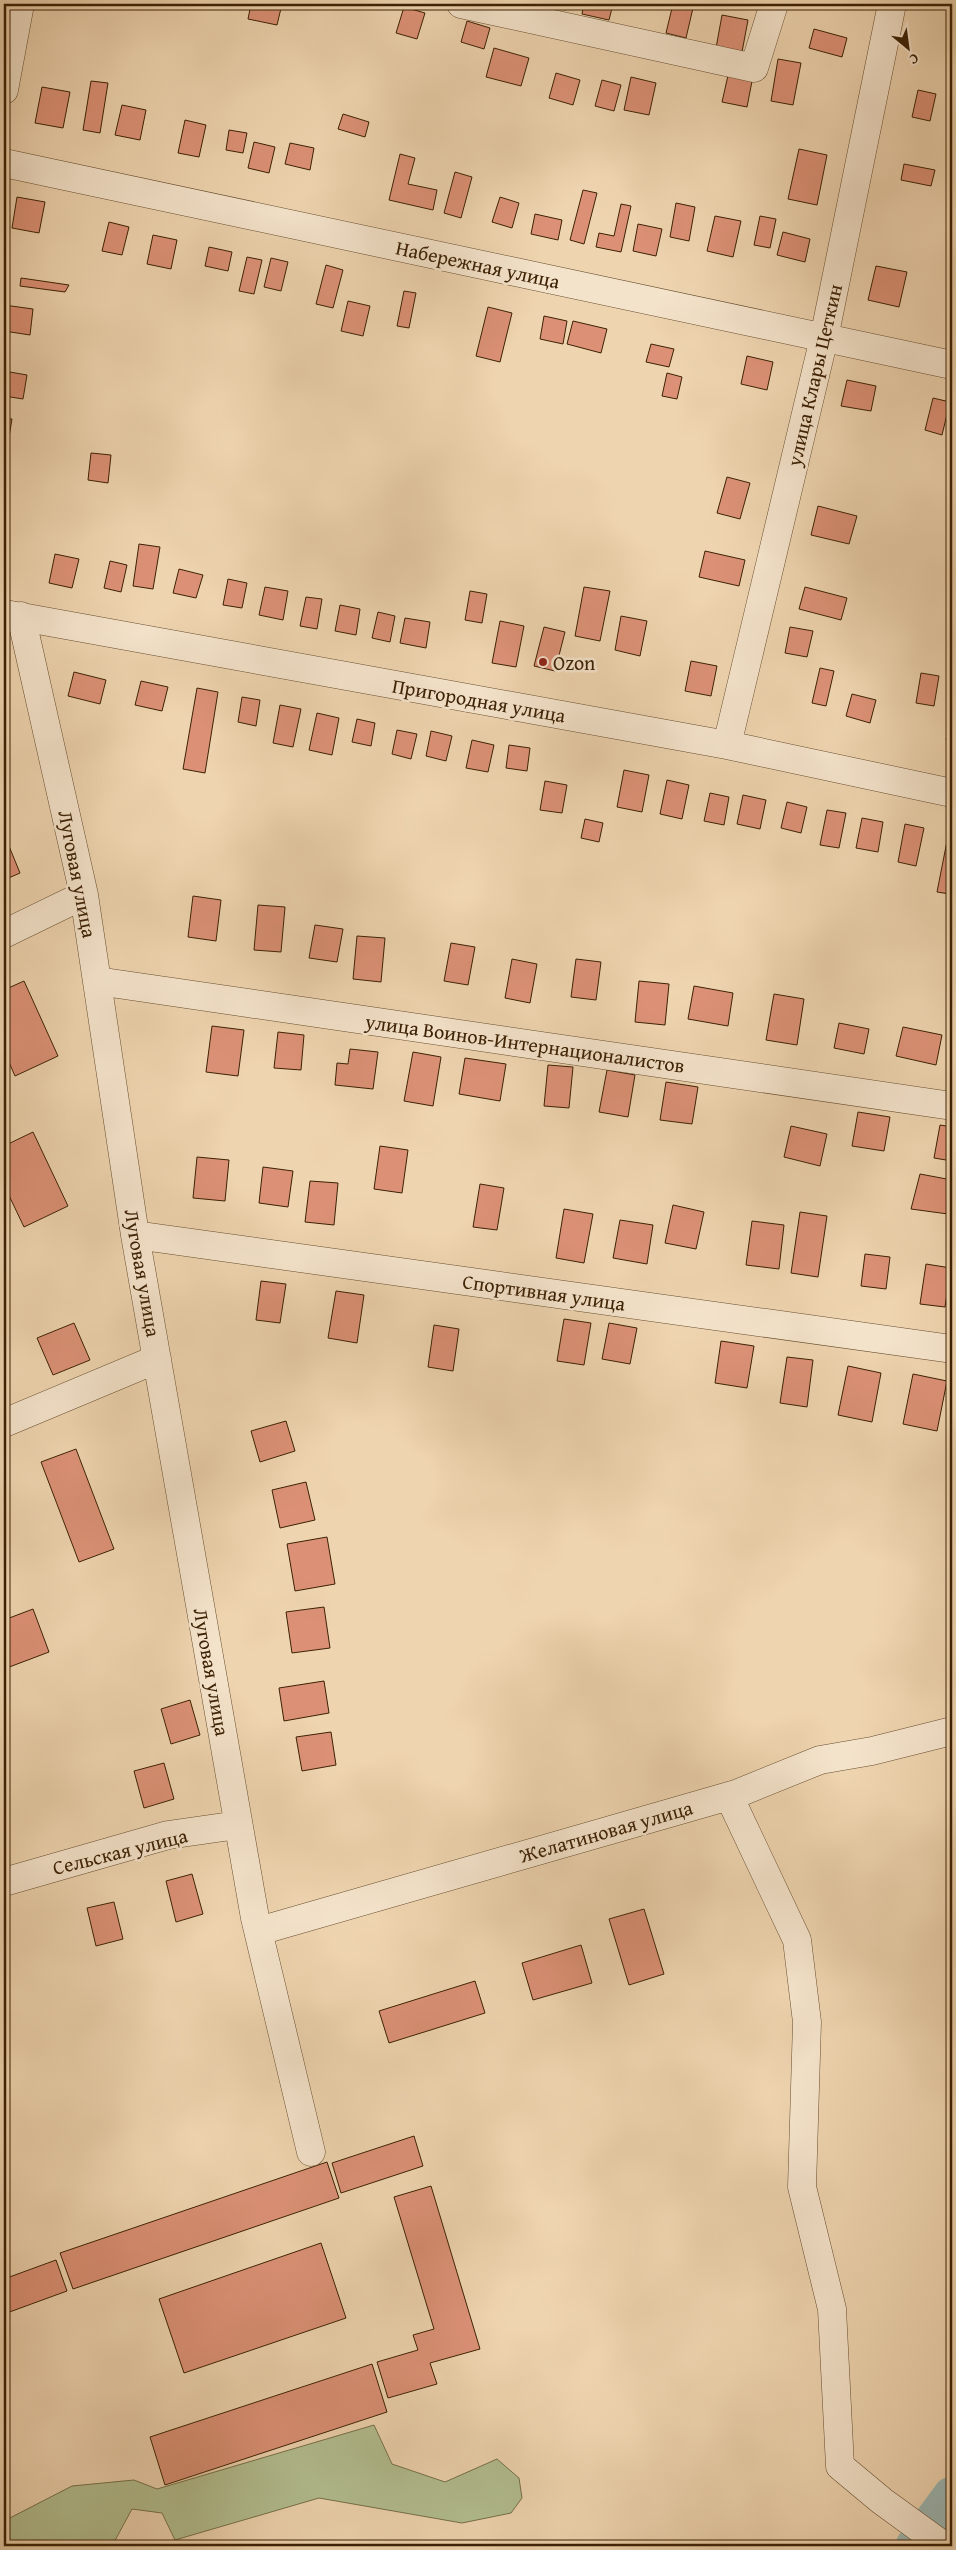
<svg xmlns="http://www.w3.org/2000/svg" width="956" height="2550" font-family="'Gentium Book Plus',serif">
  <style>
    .green { fill: #b2be90; stroke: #77704a }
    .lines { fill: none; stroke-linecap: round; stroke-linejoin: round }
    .river { stroke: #9cb7b3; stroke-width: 39 }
    .building { fill: #dc9176; stroke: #3c2104 }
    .minor-casing { stroke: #684e2f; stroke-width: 29 }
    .minor { stroke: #f4e3cb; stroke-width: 28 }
    .poi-dot { fill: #8f2418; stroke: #f4e3cb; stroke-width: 2 }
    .labels { text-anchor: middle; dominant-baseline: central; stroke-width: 5; stroke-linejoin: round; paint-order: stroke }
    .street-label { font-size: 20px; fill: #3c2104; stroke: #f4e3cb }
    .poi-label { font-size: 20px; fill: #3c2104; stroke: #f4e3cb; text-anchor: start }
  </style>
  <rect width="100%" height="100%" fill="#eed4af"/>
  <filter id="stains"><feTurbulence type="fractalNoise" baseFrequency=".004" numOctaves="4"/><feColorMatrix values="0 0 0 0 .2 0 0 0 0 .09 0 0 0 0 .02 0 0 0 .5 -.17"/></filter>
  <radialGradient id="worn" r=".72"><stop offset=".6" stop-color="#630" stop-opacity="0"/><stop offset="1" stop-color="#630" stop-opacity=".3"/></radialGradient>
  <path class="green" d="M374 2425 392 2464 445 2482 497 2459 519 2478 522 2498 511 2513 462 2523 319 2498 175 2540 162 2513 132 2509 112 2546H4V2521L72 2486 134 2480 157 2489Z"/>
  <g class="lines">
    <path class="river" d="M915 2546 952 2496"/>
  </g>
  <path class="building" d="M251 4H282L277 25 248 19Z
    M539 4H568L566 10Z
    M584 4H613L609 20 582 14Z
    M673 4 693 8 686 38 666 33Z
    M404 7 425 13 417 39 396 33Z
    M722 15 748 20 742 52 716 48Z
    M467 21 490 28 484 49 461 42Z
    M814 29 847 38 842 57 809 48Z
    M494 48 529 58 521 86 486 77Z
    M778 59 801 63 793 105 771 101Z
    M729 71 753 76 747 107 722 102Z
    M556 73 580 80 573 105 549 98Z
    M631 77 656 83 649 115 624 110Z
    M602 80 621 85 614 111 595 106Z
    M91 81 108 83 100 133 83 130Z
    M42 87 70 92 63 128 35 123Z
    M918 90 936 94 930 121 912 117Z
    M122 105 146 110 140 140 115 135Z
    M343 114 369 122 365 137 338 129Z
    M185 120 206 125 199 157 178 153Z
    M229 130 247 133 243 153 226 150Z
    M254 142 275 147 269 173 248 168Z
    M290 143 314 148 310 170 285 164Z
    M799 149 827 155 817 205 788 199Z
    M400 154 415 158 408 184 437 190 433 210 389 200Z
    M904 164 935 170 931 186 901 180Z
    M455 172 472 177 461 218 444 213Z
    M583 190 597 193 584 244 570 240Z
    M17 197 45 202 39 233 12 228Z
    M500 197 519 203 512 228 492 222Z
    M676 203 695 207 689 241 670 237Z
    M621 204 631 206 621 252 596 247 599 233 614 236Z
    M535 214 562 220 558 240 531 234Z
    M715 216 741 221 733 257 707 251Z
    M760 216 776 219 770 248 754 245Z
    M109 222 129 227 122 255 102 251Z
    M638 224 662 229 656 256 633 251Z
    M783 232 810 239 805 262 777 255Z
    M153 235 177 240 171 269 147 264Z
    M209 247 232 252 228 271 205 266Z
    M247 257 262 260 254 294 239 291Z
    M271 258 288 262 281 291 264 287Z
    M326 265 343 270 333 308 316 304Z
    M876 266 907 272 899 307 868 300Z
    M21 278 69 285 65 292 20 286Z
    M404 291 416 293 409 328 397 326Z
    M348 301 370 306 363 336 341 331Z
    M4 305 33 309 30 335 4 331Z
    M488 307 512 313 500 362 476 356Z
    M544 316 567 321 563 344 540 339Z
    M573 321 607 329 601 353 567 344Z
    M651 344 674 349 669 367 646 362Z
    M747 356 773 362 767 390 741 384Z
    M4 371 27 375 23 399 4 396Z
    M667 373 682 377 677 399 662 396Z
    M847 380 876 386 871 411 841 406Z
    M933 398 950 402 942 435 925 430Z
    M4 418 12 419 8 443 4 442Z
    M91 453 111 455 108 483 88 480Z
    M727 477 750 483 740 519 717 513Z
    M818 506 857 516 849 544 811 535Z
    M139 544 160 547 153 589 133 586Z
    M705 551 745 560 739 586 699 577Z
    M55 554 79 559 72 588 49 583Z
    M110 561 127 565 121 592 104 588Z
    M179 569 203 575 196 598 173 593Z
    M228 579 247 583 242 608 223 605Z
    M265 587 288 591 283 620 259 615Z
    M584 587 610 591 600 641 575 636Z
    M805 587 847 598 841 620 799 609Z
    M470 591 487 594 482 623 465 620Z
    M306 597 322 599 317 629 300 626Z
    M340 605 360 609 356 635 335 631Z
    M378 612 395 616 390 642 372 638Z
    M621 616 647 621 640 656 615 650Z
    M405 618 430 622 426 648 400 643Z
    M500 621 524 626 516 667 492 663Z
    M544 627 565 632 555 671 534 666Z
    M790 627 813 631 807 657 785 653Z
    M691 661 717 666 711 696 685 691Z
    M820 668 834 671 826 706 812 703Z
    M74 672 106 680 100 704 68 696Z
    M921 673 939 676 934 706 916 703Z
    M141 681 168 687 162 711 135 705Z
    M197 688 218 692 205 773 183 769Z
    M852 694 876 700 870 723 846 716Z
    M242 697 260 700 256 726 238 722Z
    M280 705 301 709 293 747 273 743Z
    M952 712V742L946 740Z
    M317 713 339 718 332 755 309 750Z
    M357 719 375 723 371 746 352 742Z
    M397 730 417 734 411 759 392 754Z
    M431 731 452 736 446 761 426 756Z
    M472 740 494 745 488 772 466 768Z
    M509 745 530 748 527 771 506 768Z
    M624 770 649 775 642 812 617 807Z
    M667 780 689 785 682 819 660 814Z
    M545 781 567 785 562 813 540 810Z
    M710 793 729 797 724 825 704 821Z
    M743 795 766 800 760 829 737 824Z
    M787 802 807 807 801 833 781 828Z
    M827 810 846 813 839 848 820 845Z
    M862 818 883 822 878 852 856 848Z
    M585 819 603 823 599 842 581 838Z
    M905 824 924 828 916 866 898 862Z
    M4 834 20 873 4 880Z
    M948 836 952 837V880L950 894 937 892Z
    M193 896 221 900 216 941 188 937Z
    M258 905 285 907 281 952 254 950Z
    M315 925 343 929 337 962 309 958Z
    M357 936 385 938 381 982 353 979Z
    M451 943 475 947 468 985 444 981Z
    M512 959 537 964 530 1003 505 998Z
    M576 959 601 962 596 1000 571 997Z
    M24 981 58 1056 15 1076 4 1051V990Z
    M639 981 669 984 665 1025 635 1022Z
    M694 986 733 993 728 1026 688 1019Z
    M774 994 804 999 797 1045 766 1040Z
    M839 1023 869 1029 864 1054 834 1048Z
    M212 1026 244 1030 238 1076 206 1072Z
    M903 1027 942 1035 936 1065 896 1056Z
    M278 1032 304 1035 301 1070 274 1068Z
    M350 1049 378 1052 373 1089 335 1085 337 1063 348 1064Z
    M413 1052 441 1057 433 1106 404 1101Z
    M465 1058 506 1064 500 1101 459 1094Z
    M548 1065 573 1067 569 1108 544 1106Z
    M607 1070 635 1075 628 1117 599 1112Z
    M666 1082 698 1087 692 1124 660 1120Z
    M858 1112 890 1117 884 1151 852 1146Z
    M940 1125 952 1127V1161L934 1158Z
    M791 1126 827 1134 820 1166 784 1157Z
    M33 1132 68 1206 24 1227 4 1185V1146Z
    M380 1146 408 1150 402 1193 374 1189Z
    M197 1157 229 1160 225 1201 193 1198Z
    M263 1167 293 1171 288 1207 259 1203Z
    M920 1174 952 1180 948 1214 911 1209Z
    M310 1181 338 1183 334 1225 305 1222Z
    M480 1184 504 1188 497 1230 473 1227Z
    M673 1205 704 1212 696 1249 665 1243Z
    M564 1209 593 1214 584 1263 556 1258Z
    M800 1212 827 1216 818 1277 791 1273Z
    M620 1220 653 1225 647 1264 613 1258Z
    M752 1221 784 1225 779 1269 746 1265Z
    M865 1254 890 1257 886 1289 861 1286Z
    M926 1264 951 1268 945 1307 920 1304Z
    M261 1281 286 1284 280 1323 256 1320Z
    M336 1291 364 1295 357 1343 328 1338Z
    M564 1319 591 1323 584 1365 557 1361Z
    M74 1323 90 1360 53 1375 37 1338Z
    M609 1323 637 1328 630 1364 602 1359Z
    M434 1325 459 1329 453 1371 428 1367Z
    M721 1341 754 1346 747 1388 715 1383Z
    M787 1357 813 1360 807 1407 780 1403Z
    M848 1366 881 1373 872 1422 838 1415Z
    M913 1374 947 1381 937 1431 903 1424Z
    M286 1421 295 1451 260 1462 251 1431Z
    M76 1449 114 1549 79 1562 41 1462Z
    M306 1482 315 1520 280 1528 272 1490Z
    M327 1537 335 1584 295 1591 287 1544Z
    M324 1607 330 1648 292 1653 286 1612Z
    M33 1609 49 1652 4 1669V1620Z
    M324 1681 329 1713 284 1721 279 1688Z
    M190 1700 200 1735 171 1744 161 1709Z
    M331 1732 336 1765 302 1771 296 1737Z
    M164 1763 174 1799 144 1808 134 1771Z
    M192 1874 203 1914 176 1922 166 1881Z
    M114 1902 123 1939 96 1946 87 1908Z
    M644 1909 664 1974 629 1985 609 1919Z
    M581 1945 592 1983 533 2000 522 1963Z
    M475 1981 485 2013 389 2043 379 2011Z
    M414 2136 423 2166 341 2193 332 2163Z
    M327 2162 339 2198 73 2289 60 2253Z
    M431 2186 480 2349 430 2363 437 2384 388 2398 377 2362 418 2350 413 2335 434 2329 394 2197Z
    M321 2243 346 2318 184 2373 159 2299Z
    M56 2260 67 2291 4 2314V2279Z
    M372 2364 387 2412 165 2485 150 2437Z"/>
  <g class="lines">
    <g class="minor-casing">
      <path id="minor" d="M461 4 754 68 774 4
        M4 90 20 4
        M4 163 952 365
        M5 614 727 745 952 793
        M21 616 84 895 135 1235 255 1918 311 2152
        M727 745 824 338 892 4
        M4 934 84 895
        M97 981 952 1106
        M135 1235 952 1349
        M4 1423 157 1359
        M729 1796 797 1940 807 2022 802 2187 832 2309 840 2466 882 2501 944 2546
        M4 1882 168 1835 238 1825
        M259 1931 736 1794 820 1760 872 1751 952 1731"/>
    </g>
    <use href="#minor" class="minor"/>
  </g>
  <circle class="poi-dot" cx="543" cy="662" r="5"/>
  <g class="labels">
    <g class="street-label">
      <text transform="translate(478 264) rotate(12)">Набережная улица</text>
      <text transform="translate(814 375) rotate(-77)">улица Клары Цеткин</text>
      <text transform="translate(479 700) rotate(10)">Пригородная улица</text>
      <text transform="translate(78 874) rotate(79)">Луговая улица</text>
      <text transform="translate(525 1043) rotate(8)">улица Воинов-Интернационалистов</text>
      <text transform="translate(143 1273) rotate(80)">Луговая улица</text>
      <text transform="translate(544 1292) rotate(8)">Спортивная улица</text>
      <text transform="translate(212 1672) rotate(80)">Луговая улица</text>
      <text transform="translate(606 1831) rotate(-16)">Желатиновая улица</text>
      <text transform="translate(120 1851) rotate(-14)">Сельская улица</text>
    </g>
    <g class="poi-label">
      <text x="553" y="662">Ozon</text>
    </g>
  </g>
  <rect width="956" height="2550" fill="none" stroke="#eed4af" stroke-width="20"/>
  <rect x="5" y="5" width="946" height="2540" fill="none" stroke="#3c2104" stroke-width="2.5"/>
  <rect x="10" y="10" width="936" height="2530" fill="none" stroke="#3c2104"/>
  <g transform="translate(908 48) rotate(151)" stroke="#f4e3cb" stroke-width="4" paint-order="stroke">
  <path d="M0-4L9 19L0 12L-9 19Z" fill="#3c2104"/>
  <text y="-8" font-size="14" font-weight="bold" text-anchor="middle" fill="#3c2104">С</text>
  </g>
  <rect width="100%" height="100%" filter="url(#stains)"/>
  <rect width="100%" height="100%" fill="url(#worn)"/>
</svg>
